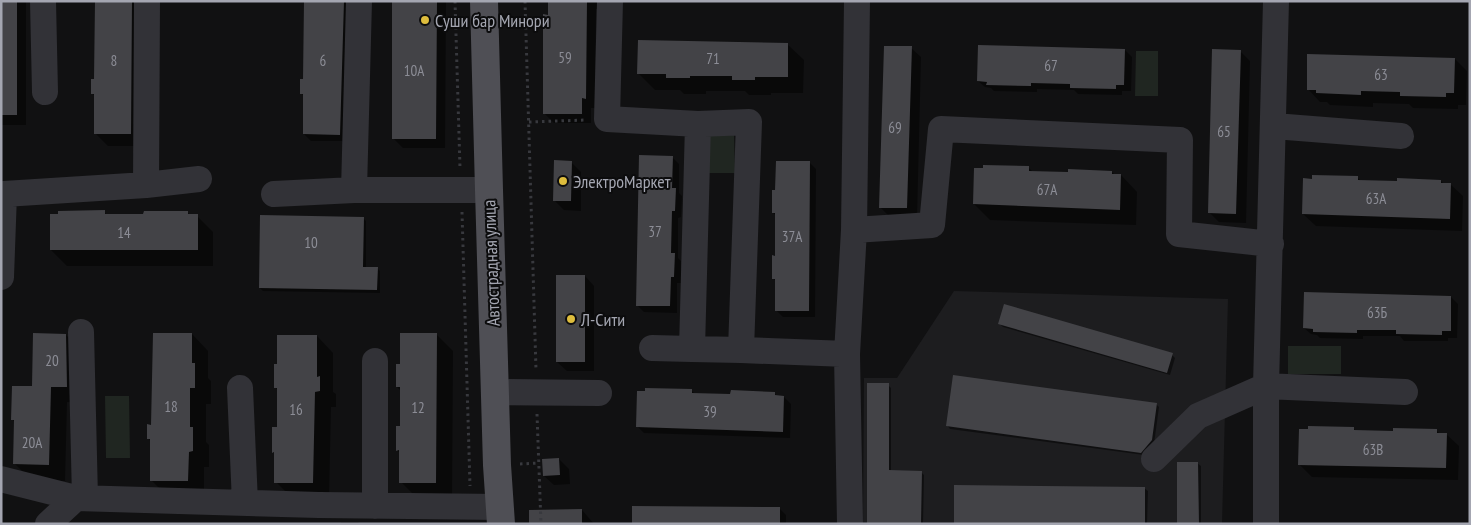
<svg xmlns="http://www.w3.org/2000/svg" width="1471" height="525" font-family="'PT Sans Narrow',sans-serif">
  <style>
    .built { fill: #1d1d1f }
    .green { fill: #202621 }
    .shadow { fill: #0007 }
    .building { fill: #434347 }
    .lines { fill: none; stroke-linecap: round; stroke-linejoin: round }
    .path { stroke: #38393e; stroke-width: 3; stroke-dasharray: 2.5 4; stroke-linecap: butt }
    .minor { stroke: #323237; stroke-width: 26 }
    .major { stroke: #4f4f55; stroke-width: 28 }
    .poi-dot { fill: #debd3d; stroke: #0c0c0d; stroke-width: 2 }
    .labels { text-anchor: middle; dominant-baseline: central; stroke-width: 4; stroke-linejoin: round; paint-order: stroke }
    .number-label { font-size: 15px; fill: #8c8d96 }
    .poi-label { font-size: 18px; fill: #a4a6b1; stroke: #0c0c0d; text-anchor: start }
    .street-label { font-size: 18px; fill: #a4a6b1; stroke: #0c0c0d }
  </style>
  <rect width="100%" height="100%" fill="#111112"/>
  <path class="built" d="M954 291 1228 299 1222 524H863L864 378H897Z"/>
  <path class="green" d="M1136 51H1158V96H1135Z
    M734 133 735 173H707V134Z
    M1288 346H1341V374H1288Z
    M105 396H129L130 458H106Z"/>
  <path class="shadow" d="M1 1H26V125H1Z
    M96 1H145L143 146H108L96 134 95 96 92 93 96 80Z
    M305 1H349L347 141H311L304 134 305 97 301 93 305 80Z
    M393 1H446L445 148H403L393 138Z
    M549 1H602V9H596L595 108H591V123H554L544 113Z
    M787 44 804 60 803 93H771V95H749L745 91H706V94H684L680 90H655L638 73Z
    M911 48 921 57 917 218 890 217 880 207Z
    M1125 50 1132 57 1131 91H1122V95L1078 94 1074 90 1037 89V92L994 91 991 88 985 87 978 81Z
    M1240 51 1250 61 1246 223 1219 222 1209 212Z
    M1455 59 1467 71 1466 105H1458V109L1413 108 1409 104 1373 103V107L1330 105 1327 102H1320L1308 89Z
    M672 157 679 164V193L682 196 681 217 678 218V258L681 261V283H677V313L644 312 637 305Z
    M571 162 581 172V211L564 210 555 201Z
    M809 162 816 169 815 317H783L776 310V281L773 278 776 257 777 216 773 213Z
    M1028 167 1033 172H1112L1115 175H1121L1137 192 1136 225 990 220 974 204Z
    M1357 177 1361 181H1441L1444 184H1450L1463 196 1462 231 1316 226 1303 214Z
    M104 212 108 216 188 213 191 216H197L213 232V266H67L51 250Z
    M363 218 366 221V268H377L380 271V293L263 291 260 288Z
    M585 276 594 286V371H567L557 362Z
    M1451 297 1458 304 1457 338H1448V341H1404L1400 336H1363V339L1320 338 1317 335 1311 334 1304 328Z
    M1000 324 1172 355 1175 358 1170 375 1003 327Z
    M192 334 208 351V378L211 381V404H206V442L209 445V467H204V496H167L151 480V442L149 439Z
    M436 334 453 351 452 499 417 498 401 482V454L397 450 401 427V391L397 387 401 365Z
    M66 335 82 351 83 403 67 402 65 481 31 480 15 464V422L13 420Z
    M317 336 333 353V392L336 394V407H331L329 499 292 498 276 482V455L273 452 278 429V390L276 388Z
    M888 385 891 388V471L921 472 924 475 923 524H868Z
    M691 390 695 394 732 395 775 394 778 397H784L791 404 790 438 644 433 637 426Z
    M1156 404 1159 407 1154 444 1144 455 950 429 947 425Z
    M1353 428 1357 432 1437 431 1440 434H1446L1459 446 1458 480 1312 477 1299 464Z
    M559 459 569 469 570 484 554 485 544 476Z
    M1197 463 1201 466V524H1179Z
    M1144 488 1148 491 1147 524H955Z
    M779 508 786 515V524H633Z
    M582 510 594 524H555Z
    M341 522H358L360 524H341Z"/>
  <path class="building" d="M1 1H17V115H1Z
    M95 1H132L131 134H94V94H91V79H94Z
    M304 1H344L340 135 303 134V94H300V79H303Z
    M392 1H437L436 139H392Z
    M548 1H587L586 99 582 98V114H543V14L548 15Z
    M638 40 788 43V77H755V80H732V76H690V78H666V74H637Z
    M978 45 1125 49 1124 85H1116V89L1070 88V84L1031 83V86L986 85 987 82 977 81Z
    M884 46H912L907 208H879Z
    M1212 49 1241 50 1236 214 1208 213Z
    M1307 54 1455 58 1454 93H1446V97L1400 96V92L1361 91V95L1316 93V90H1307Z
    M639 155 673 156 672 188H676L675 211H672L671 253H675L674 277H671L670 306H636Z
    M554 160 572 161 571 201H553Z
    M776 161H810L809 311H775V279H772V255L775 256V213H772V190H775Z
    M983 165 1029 166V171L1068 172V169L1112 171V174H1121L1120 210 973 204 974 168H983Z
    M1312 175 1358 176V180L1397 181V178L1441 180V183H1451L1450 219 1302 214 1303 178 1312 179Z
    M105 210V214H143L144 211H188V214H198V250H50V214H58V211Z
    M260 215 364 217 363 267H378L377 290 259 288Z
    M556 275H585V362H556Z
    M1304 292 1451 296V331H1442V335L1396 334V330H1357V333L1313 332V329L1303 328Z
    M1004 304 1173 353 1167 373 998 324Z
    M33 333 66 334 67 387H51L49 465 13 464 14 420H11L12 386H32Z
    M153 333H192V363H195V388H190V427H193V451L189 452 188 481H150V439H147V424L151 425Z
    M400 333H437L436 483H399V450L396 451V426H400V387H396V364H400Z
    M277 335H317V377L320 376V391L315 392 313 483H274V452L272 453V427H277V388H274V364H277Z
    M953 375 1157 403 1152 440 1141 453 946 426Z
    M867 383H889V470L922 471 921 524H867Z
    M645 388 692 389V393L730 394 731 390 775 392V395L784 396 783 432 636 427 637 391H645Z
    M1308 426 1354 427V430L1393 431V428L1437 429V433H1447L1446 468 1298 465 1299 429H1308Z
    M559 458 560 475 543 476 542 459Z
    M1177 462H1198L1199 524H1177Z
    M954 485 1145 487V524H954Z
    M632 506 780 507V524H632Z
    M582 509V524H529V510Z"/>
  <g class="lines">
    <path class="path" d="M455 1 460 168
      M525 1 536 370
      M529 122 586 120
      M462 212 470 486
      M537 414 541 524
      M520 464 539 463"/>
    <path class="minor" d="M43 1 45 92
      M610 1 607 119 698 124 749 122 741 350 847 354
      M698 124 692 349 741 350
      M1274 126 1401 136
      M146 185 147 1
      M354 190 359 1
      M274 194 354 190H489
      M854 230 932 225 941 129 1180 140 1179 234 1271 244
      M1 277 4 194 146 185 199 179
      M81 332 85 498
      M652 348 692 349
      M375 361V506
      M240 388 245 503
      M495 392 599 393
      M1154 459 1198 416 1266 386 1405 392
      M1 479 76 498 319 505 500 507
      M48 524 76 498
      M850 524 847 354 854 230 857 1
      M1266 524V386L1276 1"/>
    <path class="major" d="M484 1 489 190 497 465 501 524"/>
  </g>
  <g class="poi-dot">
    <circle cx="425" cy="20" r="5"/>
    <circle cx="563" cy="181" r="5"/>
    <circle cx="571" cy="319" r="5"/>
  </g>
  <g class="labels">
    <g class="number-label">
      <text x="565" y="57">59</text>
      <text x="713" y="58">71</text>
      <text x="114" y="60">8</text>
      <text x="323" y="60">6</text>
      <text x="1051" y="65">67</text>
      <text x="414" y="70">10А</text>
      <text x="1381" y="74">63</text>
      <text x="895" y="127">69</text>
      <text x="1224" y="131">65</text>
      <text x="1047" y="189">67А</text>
      <text x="1376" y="198">63А</text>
      <text x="655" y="231">37</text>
      <text x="124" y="232">14</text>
      <text x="792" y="236">37А</text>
      <text x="311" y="242">10</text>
      <text x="1377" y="312">63Б</text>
      <text x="52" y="360">20</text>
      <text x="171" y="406">18</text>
      <text x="418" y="407">12</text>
      <text x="296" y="409">16</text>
      <text x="710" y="411">39</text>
      <text x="32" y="442">20А</text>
      <text x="1373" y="449">63В</text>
    </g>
    <g class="poi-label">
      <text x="435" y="20">Суши бар Минори</text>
      <text x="573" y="181">ЭлектроМаркет</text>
      <text x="581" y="319">Л-Сити</text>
    </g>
    <g class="street-label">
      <text transform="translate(491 263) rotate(-92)">Автострадная улица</text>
    </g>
  </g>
  <rect width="1471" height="525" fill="none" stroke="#a4a6b1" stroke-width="5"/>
</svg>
